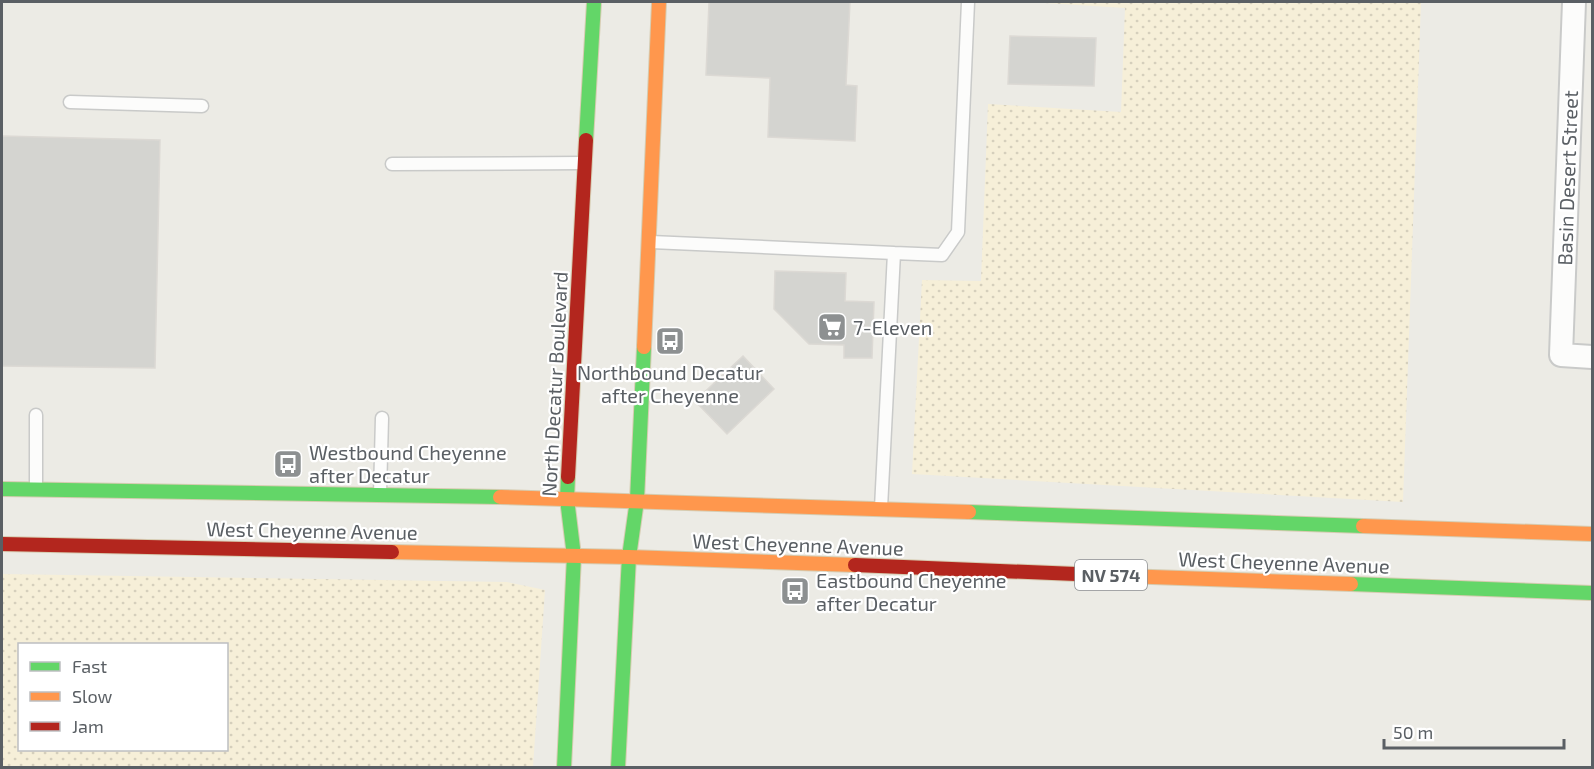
<svg xmlns="http://www.w3.org/2000/svg" width="1594" height="769" font-family="'Exo 2',sans-serif">
  <style>
    .sand { fill: url(#sand-dots); fill-rule: evenodd }
    .building { fill: #d4d4d0; stroke: #dcd9d4; stroke-width: 1.5 }
    .lines { fill: none; stroke-linecap: round; stroke-linejoin: round }
    .lane-casing { stroke: #c9cac9; stroke-width: 15 }
    .street-casing { stroke: #c9cac9; stroke-width: 26 }
    .fast-casing { stroke: #d6ccb1; stroke-width: 16 }
    .slow-casing { stroke: #d6ccb1; stroke-width: 16 }
    .jam-casing { stroke: #d6ccb1; stroke-width: 16 }
    .lane { stroke: #fcfcfb; stroke-width: 12 }
    .street { stroke: #fcfcfb; stroke-width: 22 }
    .fast { stroke: #63d668; stroke-width: 14 }
    .slow { stroke: #ff974d; stroke-width: 14 }
    .jam { stroke: #b3261e; stroke-width: 14 }
    .labels { text-anchor: middle; dominant-baseline: central; stroke-width: 4.5; stroke-linejoin: round; paint-order: stroke }
    .shield { fill: #fff; stroke: #8c8f92; stroke-width: 1.5 }
    .shield-label { font-size: 18px; font-weight: bold; fill: #5a5f64 }
    .street-label { font-size: 20px; fill: #5a5f64; stroke: #fff }
    .poi-label { font-size: 20px; fill: #5a5f64; stroke: #fff; text-anchor: start }
  </style>
  <defs>
    <pattern id="sand-dots" width="8" height="8" patternUnits="userSpaceOnUse" patternTransform="scale(1.5)"><rect width="8" height="8" fill="#f6efd8"/><path d="M2 2h.1M6 6h.1" fill="none" stroke="#d5cfbc" stroke-width="1.8" stroke-linecap="round"/></pattern>
  </defs>
  <rect width="100%" height="100%" fill="#ecebe5"/>
  <path class="sand" d="M1028 2H1421L1403 502 912 474 922 280 981 281 988 104 1121 112 1125 8Z
    M2 574 507 582 545 590 533 767H2ZM20 644H226V750H20Z"/>
  <path class="building" d="M709 2H850L846 85 857 86 855 141 768 137 770 78 706 75Z
    M1010 36 1096 38 1094 86 1008 84Z
    M2 136 160 140 155 368 2 366Z
    M775 271 846 273 845 301 874 302 872 358H844V345L809 344 774 309Z
    M743 356 774 389 727 434 695 401Z"/>
  <g class="lines">
    <g class="lane-casing">
      <path id="lane" d="M70 102 202 106
        M392 164 583 163
        M651 242 894 253 881 508
        M894 253 942 255 958 232 968 2
        M36 415V489
        M380 494 382 418"/>
    </g>
    <g class="street-casing">
      <path id="street" d="M1574 2 1561 355 1592 357"/>
    </g>
    <g class="fast-casing">
      <path id="fast" d="M586 140 594 2
        M2 489 500 497
        M969 512 1363 526
        M1351 584 1592 593
        M564 768 574 556 567 499 568 477
        M618 768 629 557 637 500 644 347"/>
    </g>
    <g class="slow-casing">
      <path id="slow" d="M644 347 659 2
        M500 497 969 512
        M1363 526 1592 534
        M392 552 629 557 855 565
        M1124 576 1351 584"/>
    </g>
    <g class="jam-casing">
      <path id="jam" d="M568 477 586 140
        M2 544 392 552
        M855 565 1124 576"/>
    </g>
    <use href="#lane" class="lane"/>
    <use href="#street" class="street"/>
    <use href="#fast" class="fast"/>
    <use href="#slow" class="slow"/>
    <use href="#jam" class="jam"/>
  </g>
  <defs>
    <g id="supermarket-square" transform="scale(1.5)"><rect x="-9" y="-9" width="18" height="18" rx="4" fill="#8d9091" stroke="#fff"/><path d="M-6-5.5h2.5l.6 2H6L4.5 2H-2.5L-4.4-4H-6ZM-1.5 3.2a1.3 1.3 0 1 0 .1 0ZM3 3.2a1.3 1.3 0 1 0 .1 0Z" fill="#fff"/></g>
    <g id="bus-square" transform="scale(1.5)"><rect x="-9" y="-9" width="18" height="18" rx="4" fill="#8d9091" stroke="#fff"/><path d="M-5-6H5V4H4V6H2V4H-2V6H-4V4H-5ZM-3.5-4V0h7V-4ZM-3.5 1.2v1.5H-2V1.2ZM2 1.2v1.5H3.5V1.2Z" fill="#fff"/></g>
  </defs>
  <g fill-rule="evenodd">
    <use href="#supermarket-square" x="832" y="327"/>
    <use href="#bus-square" x="670" y="341"/>
    <use href="#bus-square" x="288" y="464"/>
    <use href="#bus-square" x="795" y="591"/>
  </g>
  <g class="labels">
    <rect class="shield" x="1075" y="560" width="72" height="30" rx="4.5"/>
    <g class="shield-label">
      <text x="1111" y="575">NV 574</text>
    </g>
    <g class="street-label">
      <text transform="translate(1567 178) rotate(-88)">Basin Desert Street</text>
      <text transform="translate(554 384) rotate(-87)">North Decatur Boulevard</text>
      <text transform="translate(312 530) rotate(1)">West Cheyenne Avenue</text>
      <text transform="translate(798 544) rotate(2)">West Cheyenne Avenue</text>
      <text transform="translate(1284 562) rotate(2)">West Cheyenne Avenue</text>
    </g>
    <g class="poi-label">
      <text x="853" y="327">7-Eleven</text>
      <text x="670" y="372" text-anchor="middle">Northbound Decatur<tspan x="670" dy="23">after Cheyenne</tspan></text>
      <text x="309" y="452">Westbound Cheyenne<tspan x="309" dy="23">after Decatur</tspan></text>
      <text x="816" y="580">Eastbound Cheyenne<tspan x="816" dy="23">after Decatur</tspan></text>
    </g>
  </g>
  <rect width="1594" height="769" fill="none" stroke="#5a5f64" stroke-width="6"/>
  <rect x="18" y="643" width="210" height="108" fill="#ffffff" stroke="#bdbfc1" stroke-width="1.5"/>
  <rect x="30" y="662" width="30" height="9" fill="#63d668" stroke="#bdbfc1" stroke-width="1.5"/>
  <text x="72" y="673" font-size="18" fill="#5a5f64">Fast</text>
  <rect x="30" y="692" width="30" height="9" fill="#ff974d" stroke="#bdbfc1" stroke-width="1.5"/>
  <text x="72" y="703" font-size="18" fill="#5a5f64">Slow</text>
  <rect x="30" y="722" width="30" height="9" fill="#b3261e" stroke="#bdbfc1" stroke-width="1.5"/>
  <text x="72" y="733" font-size="18" fill="#5a5f64">Jam</text>
  <path d="M1384 739v9h180v-9" fill="none" stroke="#5a5f64" stroke-width="3"/>
  <text x="1393" y="739" font-size="18" fill="#5a5f64" stroke="#ffffff" stroke-width="4.5" paint-order="stroke">50 m</text>
</svg>
